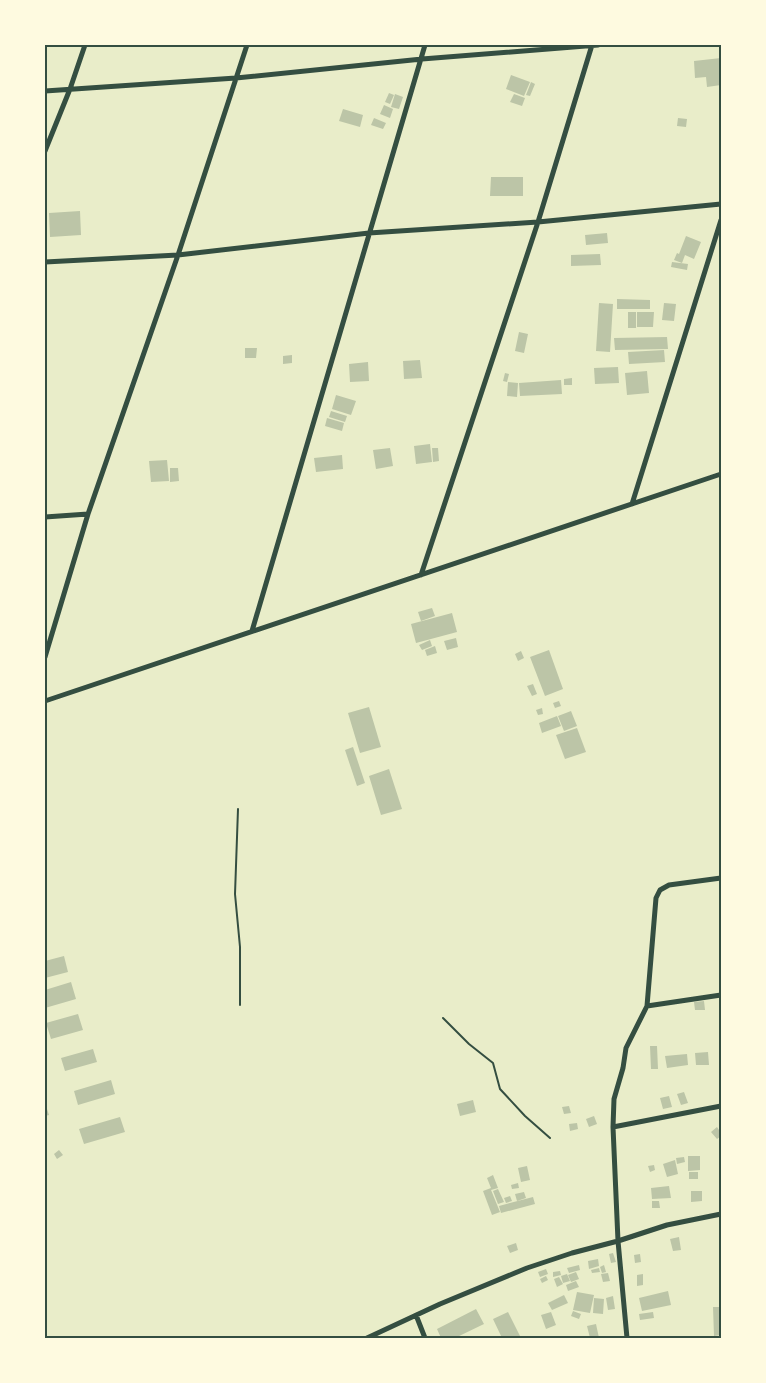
<svg xmlns="http://www.w3.org/2000/svg" width="766" height="1383" font-family="'Fira Sans Condensed',sans-serif">
  <style>
    .building { fill: #bcc5a7 }
    .lines { fill: none; stroke-linecap: round; stroke-linejoin: round }
    .path { stroke: #344e41; stroke-width: 2 }
    .minor { stroke: #344e41; stroke-width: 5 }
    .neatline { fill: none; stroke: #344e41; stroke-width: 2 }
  </style>
  <rect width="100%" height="100%" fill="#e9edc9"/>
  <path class="building" d="M721 58V85L707 87 706 77 695 78 694 61Z
    M511 75 530 82 524 96 506 89Z
    M531 82 535 84 530 96 526 95Z
    M389 93 394 95 390 104 385 102Z
    M395 94 403 97 399 109 391 107Z
    M514 94 525 98 522 106 510 102Z
    M384 105 393 109 390 118 380 114Z
    M343 109 363 115 360 127 339 121Z
    M374 118 386 123 383 129 371 125Z
    M678 118 687 119 686 127 677 126Z
    M491 177H523V196H490Z
    M80 211 81 235 50 237 49 213Z
    M607 233 608 243 586 245 585 235Z
    M686 236 701 242 694 259 685 255 682 263 674 260 677 253 679 254Z
    M600 254 601 265 571 266V255Z
    M672 262 688 264 687 270 671 267Z
    M617 299 650 300V309H617Z
    M599 303 613 304 610 352 596 351Z
    M664 303 676 304 674 321 662 320Z
    M628 312H636V328H628Z
    M637 312H654L653 327H637Z
    M519 332 528 334 524 353 515 351Z
    M667 337 668 349 615 350 614 338Z
    M245 348H257L256 358H245Z
    M664 350 665 362 629 364 628 352Z
    M292 355V363L283 364V356Z
    M420 360 422 378 404 379 403 361Z
    M368 362 369 381 350 382 349 364Z
    M618 367 619 383 595 384 594 368Z
    M647 371 649 393 627 395 625 373Z
    M505 373 509 374 507 382 503 381Z
    M572 378V385H564V379Z
    M561 380 562 394 520 396 519 383Z
    M508 382 518 383 517 397 507 396Z
    M336 395 356 401 351 415 332 409Z
    M331 411 347 416 345 422 329 417Z
    M327 418 344 423 342 431 325 426Z
    M430 444 432 462 416 464 414 446Z
    M390 448 393 466 376 469 373 450Z
    M432 448H438L439 461 433 462Z
    M342 455 343 469 316 472 314 458Z
    M167 460 169 481 151 482 149 461Z
    M170 468H178L179 481 170 482Z
    M432 608 435 616 421 621 418 612Z
    M452 613 457 632 416 643 411 624Z
    M456 638 458 647 447 650 444 641Z
    M430 640 432 646 422 650 419 645Z
    M435 646 437 653 427 656 425 650Z
    M549 650 563 689 545 696 530 657Z
    M521 651 524 658 518 661 515 654Z
    M533 684 537 694 532 696 527 686Z
    M559 701 561 706 555 708 553 703Z
    M369 707 381 747 360 753 348 713Z
    M542 708 543 714 538 715 536 710Z
    M571 711 577 726 564 731 558 716Z
    M557 716 561 726 542 733 539 723Z
    M577 728 586 752 565 759 556 735Z
    M353 747 365 783 357 786 345 750Z
    M389 769 402 809 381 815 369 776Z
    M64 956 68 972 45 978V961Z
    M71 982 76 999 45 1008V990Z
    M704 1001 705 1010H695L694 1002Z
    M78 1014 83 1030 51 1039 46 1023Z
    M650 1046H657L658 1069H651Z
    M93 1049 97 1062 65 1071 61 1058Z
    M708 1052 709 1065H696L695 1053Z
    M687 1054 688 1065 667 1068 665 1056Z
    M111 1080 115 1094 78 1105 74 1091Z
    M684 1092 688 1103 681 1105 677 1094Z
    M669 1096 672 1107 663 1109 660 1098Z
    M473 1100 476 1112 460 1116 457 1104Z
    M45 1103 49 1115 45 1116Z
    M569 1106 571 1113 564 1114 562 1107Z
    M594 1116 597 1124 589 1127 586 1119Z
    M120 1117 125 1132 84 1144 79 1129Z
    M577 1123 578 1129 570 1131 569 1124Z
    M717 1127 721 1133V1136L717 1139 711 1132Z
    M59 1150 63 1155 57 1159 54 1154Z
    M688 1156H700V1170L688 1171Z
    M684 1157 685 1162 677 1164 676 1158Z
    M675 1160 678 1174 667 1177 663 1164Z
    M654 1165 655 1170 650 1172 648 1166Z
    M527 1166 530 1180 521 1182 518 1168Z
    M689 1172H698V1179H689Z
    M493 1175 498 1188 491 1190 500 1212 492 1215 483 1191 491 1188 487 1178Z
    M518 1183 519 1188 512 1189 511 1185Z
    M669 1186 671 1198 652 1199 651 1188Z
    M498 1189 504 1202 498 1204 493 1191Z
    M691 1191H702V1201L691 1202Z
    M524 1192 526 1198 517 1201 515 1194Z
    M510 1196 512 1201 506 1203 504 1198Z
    M533 1197 535 1204 501 1213 499 1206Z
    M652 1201H659L660 1208H652Z
    M679 1237 681 1250 673 1251 670 1239Z
    M516 1243 518 1250 510 1253 507 1246Z
    M613 1253 616 1262 611 1263 609 1254Z
    M640 1254 641 1262 635 1263 634 1255Z
    M598 1259 599 1266 589 1269 588 1261Z
    M579 1265 580 1270 569 1273 567 1268Z
    M604 1265 606 1272 602 1273 600 1267Z
    M599 1268 600 1272 592 1273 591 1270Z
    M546 1269 548 1274 540 1277 538 1272Z
    M560 1271 561 1275 553 1277V1272Z
    M576 1272 579 1279 571 1282 568 1275Z
    M608 1273 610 1281 603 1282 601 1274Z
    M567 1274 570 1281 563 1283 561 1276Z
    M643 1274V1285L637 1286V1275Z
    M546 1276 548 1280 542 1283 540 1279Z
    M559 1277 563 1284 557 1287 554 1279Z
    M576 1281 579 1287 568 1291 566 1285Z
    M668 1291 671 1305 642 1311 639 1298Z
    M577 1292 594 1295 590 1313 573 1310Z
    M564 1295 568 1303 552 1310 548 1303Z
    M613 1296 615 1309 608 1310 606 1298Z
    M594 1298 604 1299 603 1314 593 1313Z
    M713 1307H721V1335L714 1336Z
    M476 1309 484 1324 455 1338H441L437 1329Z
    M573 1311 581 1314 579 1319 571 1316Z
    M508 1312 521 1338H502L493 1319Z
    M551 1312 556 1325 546 1329 541 1315Z
    M653 1312 654 1318 640 1320 639 1314Z
    M596 1324 599 1338H590L587 1326Z"/>
  <g class="lines">
    <path class="path" d="M238 809 235 894 240 947V1005
      M443 1018 469 1044 493 1063 500 1089 525 1116 550 1138"/>
    <path class="minor" d="M45 91 236 78 422 59 598 45
      M45 151 70 89 85 45
      M45 262 178 255 369 233 538 222 721 204
      M632 504 721 220
      M45 517 88 514
      M421 575 538 222 592 45
      M252 631 425 45
      M45 657 88 514 178 255 247 45
      M45 701 721 474
      M647 1006 721 995
      M613 1127 721 1106
      M416 1315 425 1338
      M367 1338 440 1304 527 1268 572 1253 618 1241 667 1225 721 1214
      M627 1338 618 1241 613 1127 614 1099 623 1068 626 1048 647 1006 656 898 660 890 669 885 721 878"/>
  </g>
  <rect width="766" height="1383" fill="none" stroke="#fefae0" stroke-width="92"/>
  <rect x="46" y="46" width="674" height="1291" class="neatline"/>
</svg>
